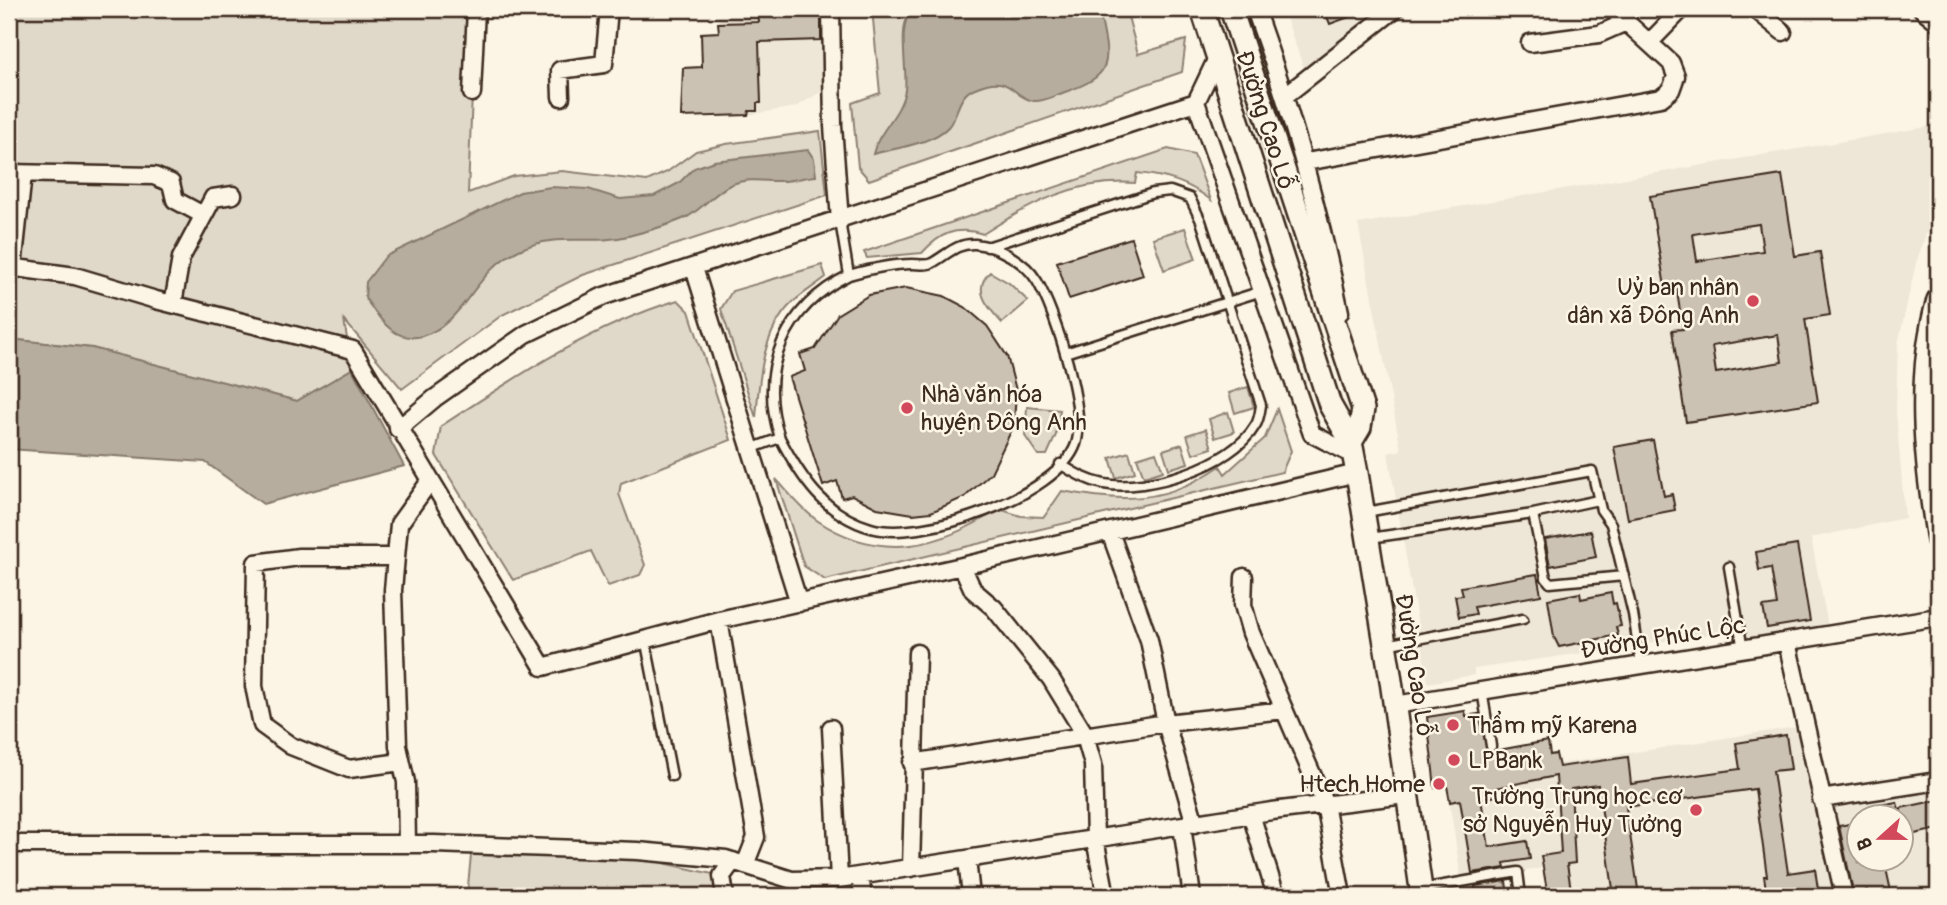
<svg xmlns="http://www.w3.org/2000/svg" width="1947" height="905" font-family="Pangolin,sans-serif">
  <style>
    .built { fill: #eee6d6; fill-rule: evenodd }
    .green { fill: #e0d8c8; stroke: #8e8173; stroke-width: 2 }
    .water { fill: #b7ad9e; stroke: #85796b; stroke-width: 2 }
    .building { fill: #ccc2b3; stroke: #3b2a1e; stroke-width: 2; fill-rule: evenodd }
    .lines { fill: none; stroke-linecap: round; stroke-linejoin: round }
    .lane-casing { stroke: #3b2a1e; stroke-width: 13 }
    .street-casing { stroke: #3b2a1e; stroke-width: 21 }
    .secondary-casing { stroke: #3b2a1e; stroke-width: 26 }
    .lane { stroke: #fcf5e5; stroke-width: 8 }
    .street { stroke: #fcf5e5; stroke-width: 16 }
    .secondary { stroke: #fcf5e5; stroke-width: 21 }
    .poi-dot { fill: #d1495b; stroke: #fcf5e5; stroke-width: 2.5 }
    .labels { text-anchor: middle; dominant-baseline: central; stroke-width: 5; stroke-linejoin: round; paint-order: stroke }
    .street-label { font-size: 24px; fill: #3b2a1e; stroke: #fcf5e5 }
    .poi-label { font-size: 24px; fill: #3b2a1e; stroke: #fcf5e5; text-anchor: end }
  </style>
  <rect width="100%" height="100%" fill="#fcf5e5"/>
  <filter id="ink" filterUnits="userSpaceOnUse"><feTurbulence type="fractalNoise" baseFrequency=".0143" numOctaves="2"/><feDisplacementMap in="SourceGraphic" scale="14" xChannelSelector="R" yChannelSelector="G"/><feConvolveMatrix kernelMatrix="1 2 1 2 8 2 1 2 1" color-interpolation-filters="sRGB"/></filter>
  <g filter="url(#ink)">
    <path class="built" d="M1283 9H1370L1373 18 1305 72Z
      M822 14 824 90 796 107 748 115 681 117V88L702 67 701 33 718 32 719 16Z
      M1938 125V200L1916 263 1898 344 1896 412 1905 518 1811 538 1828 626 1729 640 1725 632 1474 669V675L1428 683 1388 453 1401 450 1358 224Z
      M1796 727 1834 896H1587L1584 884 1585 896H1548L1543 868 1461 878 1447 786 1548 741 1550 754H1556L1559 764Z
      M1938 789V896H1849L1828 810ZM1860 818H1902V860H1860Z"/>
    <path class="green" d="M9 9H422L475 20 468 193 514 176 562 171 647 181 667 172 696 151 726 144 820 131 827 195 583 275 502 315 402 389 344 320 352 369 297 401 92 348 9 339Z
      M872 9H1126L1138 54 1186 40 1182 72 869 180 858 167 852 103 880 93Z
      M1168 149 1194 155 1211 200C1187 182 1167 176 1137 173L1135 183C1076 179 1031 203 983 234 956 226 940 233 922 253L867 258 864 252Z
      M1185 228 1196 259 1164 270 1153 238Z
      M822 265 826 277C815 286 801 294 791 304 762 333 759 380 756 418L721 309 732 291Z
      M990 272 1009 283 1028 301 1002 323C989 308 971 290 990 272Z
      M678 300 689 311 731 440 621 483 619 494 645 565 640 575 608 586 591 551 513 580 436 455 441 426C517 376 590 327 678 300Z
      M1248 387 1254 407 1235 413 1229 393Z
      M1027 407 1060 410 1056 435 1047 455H1038L1025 436Z
      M1277 409 1291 451 1282 472 825 580 804 566 776 479C789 493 802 510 818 521 882 563 941 547 999 509L1021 516 1044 517 1062 491C1125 502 1166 504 1220 466L1225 474 1265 438Z
      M1228 412 1234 432 1215 438 1209 419Z
      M1206 429 1212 448 1193 454 1187 435Z
      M1182 444 1188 463 1169 469 1163 450Z
      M1129 452 1135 472 1116 478 1110 458Z
      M1156 452 1163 471 1144 477 1137 458Z
      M472 845 605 850 722 876 725 896H467Z"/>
    <path class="water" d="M913 9H1032L1041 16H1050L1060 9H1099C1108 58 1119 74 1065 92 1056 95 1043 102 1034 101 1010 97 1013 72 975 88 957 95 959 115 948 127 932 144 895 148 873 154 878 131 901 115 905 90 908 69 896 23 913 9Z
      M808 150 814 159 816 176C805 177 795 180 784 181 766 182 751 177 732 184 716 191 704 207 689 216 672 225 647 231 628 236 590 246 559 231 519 250 474 270 464 325 422 336 394 343 380 319 365 298L366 282 386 256 520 192 551 187 588 189 620 199 654 196 679 183 694 168 714 161Z
      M9 339 92 348 297 401 352 369 404 466 263 504 205 462 9 449Z"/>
    <path class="building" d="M1324 9H1368V10L1330 24Z
      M821 14V40L759 42 761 103H757V111H749L748 115 681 117 683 68 702 67 701 33 719 32 718 23 759 22 758 16Z
      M1782 175 1795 256 1820 252 1830 315 1805 319 1818 402 1686 422 1672 330 1683 329 1676 286 1665 287 1650 196ZM1759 224 1763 251 1697 261 1693 234ZM1778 335 1782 362 1716 373 1712 346Z
      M1131 238 1143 275 1069 299 1057 262Z
      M906 288 944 296 965 307 987 326 1007 356 1016 390 1014 425 991 473 965 497 931 512 913 514 877 508 852 495 842 498 837 481 823 486 789 377 805 371 800 354 815 349 838 314 869 295Z
      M1653 440 1664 496 1672 494 1675 510 1628 519 1614 447Z
      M1591 531 1596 557 1550 566 1545 539Z
      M1797 545 1810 621 1767 628 1763 607 1777 605 1771 568 1759 570 1756 552Z
      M1537 574 1541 595 1474 607 1476 614 1459 617 1455 596 1463 595 1461 587Z
      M1580 593 1581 599 1611 593 1613 604 1616 603 1621 626 1616 627 1618 635 1559 647 1554 637 1548 599Z
      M1465 711 1466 716 1479 714 1488 752 1548 741 1550 755 1556 754 1559 767 1628 757 1631 784 1740 769 1736 743 1786 735 1791 769 1773 771 1788 873 1815 869 1819 896H1767L1764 876H1767L1755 789 1626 807 1639 896H1614L1598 785 1571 789 1575 863 1567 864 1572 896H1548L1541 856 1561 853 1556 776 1495 788 1497 796 1481 799 1489 847 1527 841 1530 859 1504 863 1505 868 1472 873 1460 800 1450 802 1447 786 1435 788 1427 717Z
      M1938 800V829L1901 837V808Z
      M1897 802 1901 817H1876L1874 806Z
      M1859 822V862L1884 859 1892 896H1869L1867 890 1854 896 1839 826Z
      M1506 881 1508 896H1476L1475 886Z"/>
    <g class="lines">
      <g class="lane-casing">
        <path id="lane" d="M987 247 1153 193 1170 191 1190 198 1201 221 1261 405C1260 412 1259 421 1255 426 1232 466 1147 492 1104 484 1087 481 1075 473 1060 464
          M1065 353 1262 291
          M780 438C801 478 825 515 871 528 921 543 1058 496 1076 444 1087 410 1055 311 1037 281 1025 261 997 246 975 244 956 243 947 255 932 263 927 266 918 264 912 264 890 264 870 269 849 275L840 221
          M750 449 780 438C757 369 785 307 849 275
          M1366 512 1592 471 1601 510 1611 524 1633 614 1641 665
          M1533 514 1546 578 1550 583 1624 576
          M1370 538 1533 514 1598 500
          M1729 567 1743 650
          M645 638 672 776
          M1385 645 1523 619
          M1482 690 1491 746
          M1421 889 1518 872 1521 896"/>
      </g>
      <g class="street-casing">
        <path id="street" d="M831 9 833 126 840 221
          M1255 9C1292 112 1318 205 1340 312
          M1755 9 1783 32
          M1922 9 1938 22
          M1530 43 1599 34 1624 23
          M1649 43 1682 9
          M1217 58 1196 102 1312 434 1353 455
          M472 93 476 9
          M1286 95 1395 9
          M561 97 560 70 604 64 609 9
          M1306 162 1661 98 1671 90 1676 76 1671 63 1612 9
          M9 173 154 176 171 183 175 200 203 215
          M9 267 75 276 156 300 353 350 543 667 719 620 962 566
          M13 267 23 174
          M694 268 799 603
          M173 304 181 258 213 198 233 195
          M398 429 435 398 526 334 604 296 1196 102
          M1110 532 1149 640 1166 723 1284 710
          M396 557H299L256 563 254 686 262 725 291 746 349 769 401 762
          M1244 577 1243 605 1251 633 1325 804 1342 896
          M719 620 756 837 745 865
          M1787 642 1844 896
          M1395 705 1938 617
          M831 728 839 879
          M912 763 1166 723 1195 824
          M1821 799 1938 781
          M1251 814 1276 896
          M1182 826 1192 896
          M9 844H434L638 851 726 859 792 880 839 879 1272 811 1406 795
          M407 844 406 782 398 746 393 590 399 524 430 481
          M967 859 971 896
          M911 868 917 653
          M860 877 863 896
          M725 896 722 876 733 861
          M1106 896 1095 839 1093 764 1084 733 1051 679 994 608 973 590 962 566 1357 473"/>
      </g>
      <g class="secondary-casing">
        <path id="secondary" d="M1202 9 1330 405 1351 442 1357 473 1390 674 1422 896
          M1231 9 1363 409 1360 427 1351 442
          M1938 300C1916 377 1925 462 1938 540"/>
      </g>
      <use href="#lane" class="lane"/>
      <use href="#street" class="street"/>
      <use href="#secondary" class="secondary"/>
    </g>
  </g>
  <g class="poi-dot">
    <circle cx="1753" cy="301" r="7"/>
    <circle cx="907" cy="408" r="7"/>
    <circle cx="1453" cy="725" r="7"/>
    <circle cx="1454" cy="760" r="7"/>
    <circle cx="1439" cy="784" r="7"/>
    <circle cx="1696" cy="810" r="7"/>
  </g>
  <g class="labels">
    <g class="street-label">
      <text transform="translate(1265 120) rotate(72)">Đường Cao Lỗ</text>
      <text transform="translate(1663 638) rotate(-9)">Đường Phúc Lộc</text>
      <text transform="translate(1414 665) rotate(81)">Đường Cao Lỗ</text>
    </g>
    <g class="poi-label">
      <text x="1739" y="287">Uỷ ban nhân<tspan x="1739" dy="28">dân xã Đông Anh</tspan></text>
      <text x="921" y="394" text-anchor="start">Nhà văn hóa<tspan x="921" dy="28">huyện Đông Anh</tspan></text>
      <text x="1467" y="725" text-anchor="start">Thẩm mỹ Karena</text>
      <text x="1468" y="760" text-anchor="start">LPBank</text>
      <text x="1425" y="784">Htech Home</text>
      <text x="1682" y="796">Trường Trung học cơ<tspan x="1682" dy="28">sở Nguyễn Huy Tưởng</tspan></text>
    </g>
  </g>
  <rect width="1947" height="905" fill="none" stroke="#fcf5e5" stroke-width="35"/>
  <rect x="18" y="18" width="1912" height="870" fill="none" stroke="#3b2a1e" stroke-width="2.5" filter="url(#ink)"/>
  <g transform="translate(1880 838) rotate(249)"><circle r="33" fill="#fcf5e5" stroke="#afa495" stroke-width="2"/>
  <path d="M0-5L12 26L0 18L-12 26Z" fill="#d1495b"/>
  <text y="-10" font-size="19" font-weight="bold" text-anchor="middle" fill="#3b2a1e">B</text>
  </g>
</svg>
